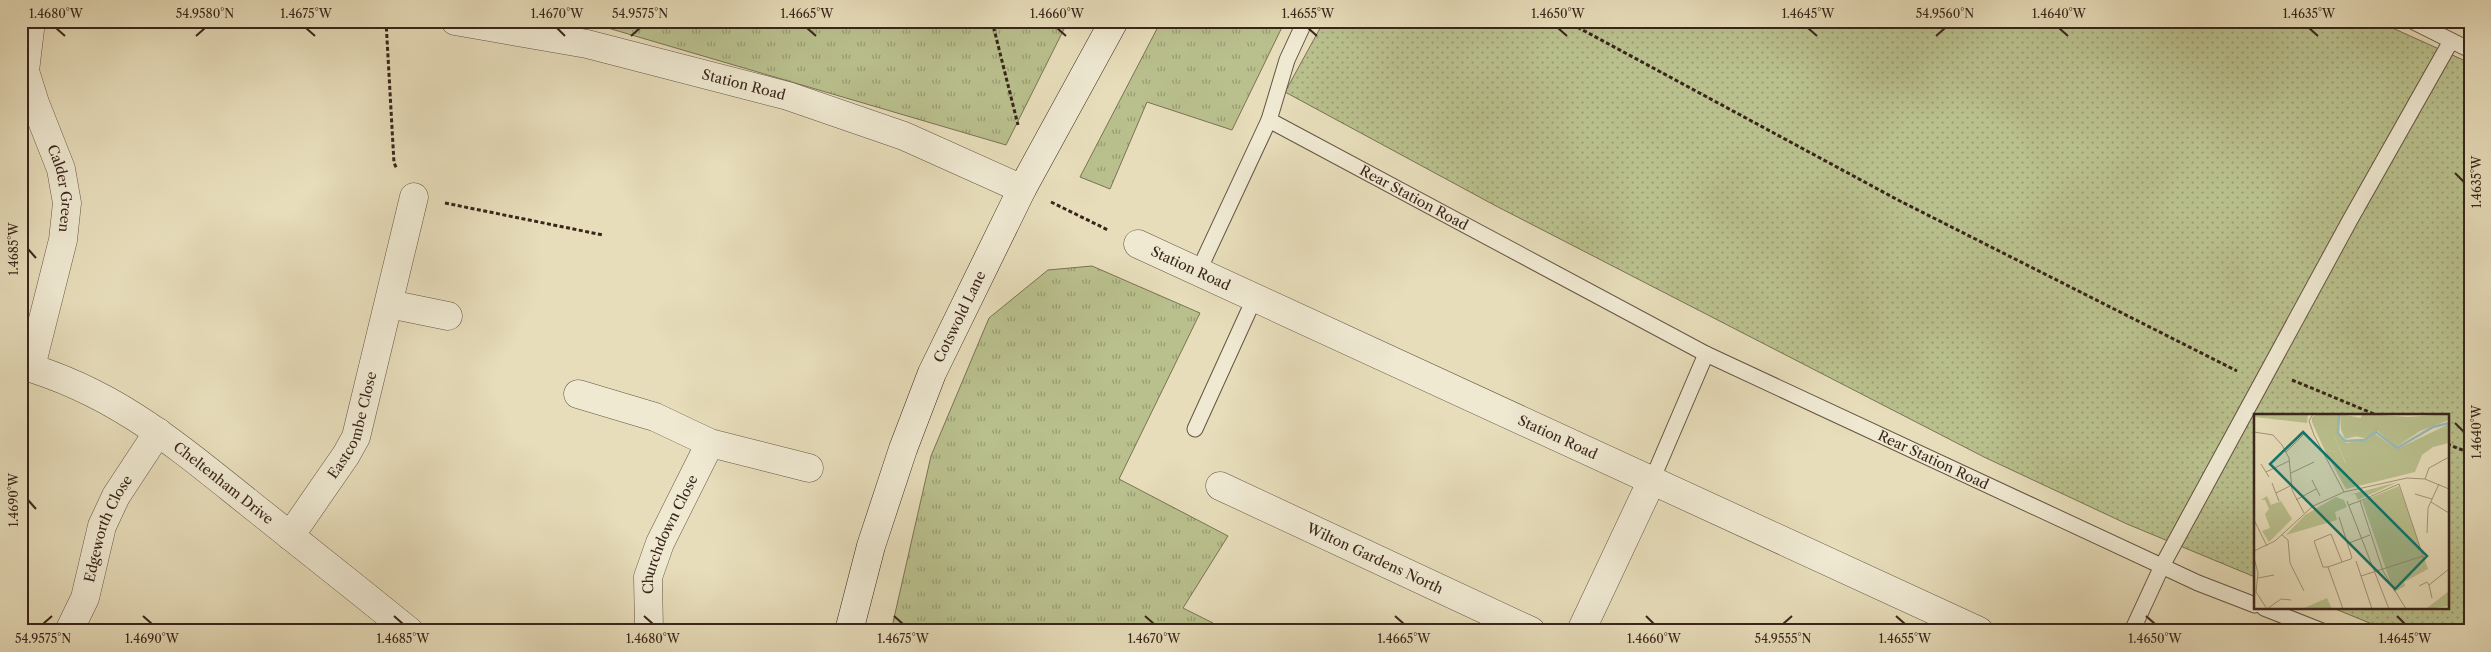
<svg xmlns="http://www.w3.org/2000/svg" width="2491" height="652" font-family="'Libre Caslon Text',serif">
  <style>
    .grass { fill: url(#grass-tufts); stroke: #7a7254 }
    .garden { fill: url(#garden-dots); stroke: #7a7254 }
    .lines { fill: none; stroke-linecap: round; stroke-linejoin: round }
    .lane-casing { stroke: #655343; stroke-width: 17 }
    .street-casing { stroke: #655343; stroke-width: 29 }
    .secondary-casing { stroke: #3a251b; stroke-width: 29 }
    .path { stroke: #3a251b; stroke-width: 3; stroke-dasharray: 4 2.5; stroke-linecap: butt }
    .lane { stroke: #efe9d2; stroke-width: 15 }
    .street { stroke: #efe9d2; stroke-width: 28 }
    .secondary { stroke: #efe9d2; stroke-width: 28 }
    .ticks { fill: none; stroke: #3a251b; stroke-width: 2 }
    .labels { text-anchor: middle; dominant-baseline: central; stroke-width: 5; stroke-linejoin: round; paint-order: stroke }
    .street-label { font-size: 14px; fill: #3a251b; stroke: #efe9d2 }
    .inset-river { fill: none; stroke: #99bab8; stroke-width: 2.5 }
    .inset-road { fill: none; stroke: #a2937a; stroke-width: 1 }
    .view { fill: #0f766e; fill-opacity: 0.15; stroke: #0f766e; stroke-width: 2.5 }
    .inset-edge { fill: none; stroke: #3a251b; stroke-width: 2.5 }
    .neatline { fill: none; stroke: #3a251b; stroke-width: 2 }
    .ticks-label { font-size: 12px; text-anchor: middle; fill: #3a251b }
  </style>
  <defs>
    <pattern id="grass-tufts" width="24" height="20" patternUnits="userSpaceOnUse" patternTransform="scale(1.25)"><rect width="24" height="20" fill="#b9c08d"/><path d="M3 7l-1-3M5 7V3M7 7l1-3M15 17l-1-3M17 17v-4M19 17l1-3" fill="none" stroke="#979c72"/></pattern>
    <pattern id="garden-dots" width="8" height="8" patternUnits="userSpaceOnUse" patternTransform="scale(1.25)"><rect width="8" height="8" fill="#b9c08d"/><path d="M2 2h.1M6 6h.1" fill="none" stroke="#979c72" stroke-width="1.8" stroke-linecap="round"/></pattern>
  </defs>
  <rect width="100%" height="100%" fill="#e7ddba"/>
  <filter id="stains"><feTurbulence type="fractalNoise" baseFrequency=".004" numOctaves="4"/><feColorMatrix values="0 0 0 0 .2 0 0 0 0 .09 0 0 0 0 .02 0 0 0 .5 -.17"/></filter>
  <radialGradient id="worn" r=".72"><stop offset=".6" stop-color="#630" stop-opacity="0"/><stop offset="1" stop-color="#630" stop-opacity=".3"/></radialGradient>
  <path class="grass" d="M584 21H1068L1006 145Z
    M1161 21H1285L1232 130 1147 102 1110 189 1080 177Z
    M1092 266 1200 313 1119 479 1228 536 1183 608 1213 623 1209 631H891L931 456 989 318 1048 270Z"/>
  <path class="garden" d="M1324 21H2377L2470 63V631H2389L2333 608H2447V416H2255V577L2127 524 1984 457 1496 206 1285 92Z"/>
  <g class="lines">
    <g class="lane-casing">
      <g id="lane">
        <path d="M2412 21 2470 50"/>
        <path d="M1269 120 1287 60 1305 21"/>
        <path id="s1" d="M1199 270 1269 120 1706 354 2198 583 2255 605"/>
        <path d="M1195 429 1255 297"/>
        <path d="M1652 480 1706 354"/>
        <path d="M2264 608 2322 631"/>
        <path d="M2132 631 2162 566 2350 220 2451 41"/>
      </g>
    </g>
    <g class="street-casing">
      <g id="street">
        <path id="s2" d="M31 21 25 71 35 103 61 169 67 203 63 240 31 367"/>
        <path id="s3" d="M455 21 587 44 788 96 904 136 1022 189"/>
        <path id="s4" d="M1138 244 1979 631"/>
        <path d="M389 304 448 316"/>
        <path id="s5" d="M21 365C115 392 175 444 249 503 303 546 356 588 409 631"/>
        <path d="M578 394 655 417 710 443 809 468"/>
        <path id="s6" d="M1220 486 1531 631"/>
        <path id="s7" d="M290 536 346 455 356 437 414 197"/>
        <path id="s8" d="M69 631 85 598 102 526 116 496 158 432"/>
        <path id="s9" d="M649 631 648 577 660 543 710 443"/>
        <path d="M1581 631 1652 480"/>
      </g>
    </g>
    <g class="secondary-casing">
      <g id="secondary">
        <path id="s10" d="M849 631 871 546 903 449 932 373 1022 189 1114 21"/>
      </g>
    </g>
    <path class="path" d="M386 21 394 163 397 169
      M992 21 1018 125
      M1566 21 1898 200 2237 371
      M1051 202 1108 230
      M445 203 603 235
      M2292 380 2379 416
      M2447 444 2470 453
      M2466 631 2470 620"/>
    <use href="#lane" class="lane"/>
    <use href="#street" class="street"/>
    <use href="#secondary" class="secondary"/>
  </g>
  <path class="ticks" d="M56 28 65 36M306 28 315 36M557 28 565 36M807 28 816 36M1057 28 1066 36M1308 28 1317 36M1558 28 1567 36M1808 28 1817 36M2059 28 2068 36M2309 28 2318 36M196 36 205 28M631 36 640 28M1936 36 1945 28M2455 173 2464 182M28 249 36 258M2455 423 2464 432M28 500 36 509M143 616 152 624M394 616 403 624M644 616 653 624M894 616 903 624M1145 616 1154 624M1395 616 1404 624M1646 616 1654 624M1896 616 1905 624M2146 616 2155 624M2397 616 2405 624M43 624 52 616M1783 624 1792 616"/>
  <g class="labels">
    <g class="street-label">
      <text stroke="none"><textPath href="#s3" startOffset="296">Station Road</textPath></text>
      <text stroke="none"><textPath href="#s2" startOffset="174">Calder Green</textPath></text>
      <text stroke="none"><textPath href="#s1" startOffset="330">Rear Station Road</textPath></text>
      <text stroke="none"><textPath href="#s4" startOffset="58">Station Road</textPath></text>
      <text stroke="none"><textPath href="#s10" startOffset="334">Cotswold Lane</textPath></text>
      <text stroke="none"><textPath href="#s7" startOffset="129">Eastcombe Close</textPath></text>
      <text stroke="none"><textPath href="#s4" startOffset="462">Station Road</textPath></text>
      <text stroke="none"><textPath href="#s1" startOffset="912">Rear Station Road</textPath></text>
      <text stroke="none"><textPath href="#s5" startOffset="236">Cheltenham Drive</textPath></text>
      <text stroke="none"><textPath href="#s8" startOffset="110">Edgeworth Close</textPath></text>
      <text stroke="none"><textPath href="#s9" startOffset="101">Churchdown Close</textPath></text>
      <text stroke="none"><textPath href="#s6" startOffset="171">Wilton Gardens North</textPath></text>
    </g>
  </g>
  <g transform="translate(2254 414)">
    <rect width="195" height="195" fill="#e7ddba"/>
    <path d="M86 0 107 4 108 0H115V19L91 25 87 16ZM84 2V20L92 29 112 26 121 20 143 35 195 10V29L179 33 168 41 161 58 92 75 70 35 82 38 92 50 80 21V9ZM144 68 104 86 101 80 94 81ZM13 82 17 91 27 87 38 105 15 128 8 117 16 114 11 100 15 95 11 86H7ZM82 83 90 86 93 93 81 98 83 106 32 121 51 101Z" fill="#b9c08d"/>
    <path d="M0 0H54L53 9 0 3ZM64 0H86L80 9V21L92 51 82 38 70 35 58 8V3ZM115 0 154 3 195 0V6L166 17 142 33 124 17 110 24 100 22 115 19ZM195 177V192L173 195V194Z" fill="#b9c08d"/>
    <path d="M145 72 174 155 150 168 151 172 140 178 108 87ZM73 184 78 195H48Z" fill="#b9c08d"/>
    <path class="inset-river" d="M85 1 84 19 91 27 110 26 122 18 143 34 179 13 195 9"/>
    <path class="inset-road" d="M59 0 55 7 60 21 90 78M0 18 19 21 28 31 35 44 38 76 50 99M32 38 51 19M7 50 15 63M12 58 35 47M37 59 60 48M171 65 175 54 195 43M58 66 66 82M18 69 25 87M22 79 38 71M161 80 178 85M42 86 62 75M93 87 135 195M106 87 145 70 170 145M177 88 195 99M95 91 106 87 129 157 152 195M85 103 98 144 97 145 91 147 74 153H69L60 127 77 120 88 148M0 106 13 132M173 119 174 94 185 70M28 121 34 126 36 149 50 177M95 129 116 121M0 137 21 127 59 92 90 78 153 64 171 65 195 75M0 144 4 159 2 178 13 195M102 147 118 195M74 153 89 195M107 162 169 142M4 164 20 161M175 171 195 155M165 172 173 168 175 171 178 184M13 195 27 185 37 186"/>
    <path class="view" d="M49 18 173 142 141 175 16 50Z"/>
    <rect width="195" height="195" class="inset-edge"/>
  </g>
  <rect width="2491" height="652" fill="none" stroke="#e7ddba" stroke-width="55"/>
  <rect x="28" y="28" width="2436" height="596" class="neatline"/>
  <g class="ticks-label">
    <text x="56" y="18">1.4680°W</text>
    <text x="205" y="18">54.9580°N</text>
    <text x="306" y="18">1.4675°W</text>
    <text x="557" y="18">1.4670°W</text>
    <text x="640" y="18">54.9575°N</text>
    <text x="807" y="18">1.4665°W</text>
    <text x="1057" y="18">1.4660°W</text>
    <text x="1308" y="18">1.4655°W</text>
    <text x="1558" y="18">1.4650°W</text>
    <text x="1808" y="18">1.4645°W</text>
    <text x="1945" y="18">54.9560°N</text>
    <text x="2059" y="18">1.4640°W</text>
    <text x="2309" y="18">1.4635°W</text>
    <text transform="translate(2477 182) rotate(-90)" y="4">1.4635°W</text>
    <text transform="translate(14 249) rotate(-90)" y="4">1.4685°W</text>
    <text transform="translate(2477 432) rotate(-90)" y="4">1.4640°W</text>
    <text transform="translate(14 500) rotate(-90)" y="4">1.4690°W</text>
    <text x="43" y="643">54.9575°N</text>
    <text x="152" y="643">1.4690°W</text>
    <text x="403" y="643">1.4685°W</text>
    <text x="653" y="643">1.4680°W</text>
    <text x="903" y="643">1.4675°W</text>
    <text x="1154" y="643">1.4670°W</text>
    <text x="1404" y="643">1.4665°W</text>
    <text x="1654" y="643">1.4660°W</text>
    <text x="1783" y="643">54.9555°N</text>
    <text x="1905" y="643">1.4655°W</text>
    <text x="2155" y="643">1.4650°W</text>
    <text x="2405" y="643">1.4645°W</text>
  </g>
  <rect width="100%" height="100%" filter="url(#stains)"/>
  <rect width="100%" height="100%" fill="url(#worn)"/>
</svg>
